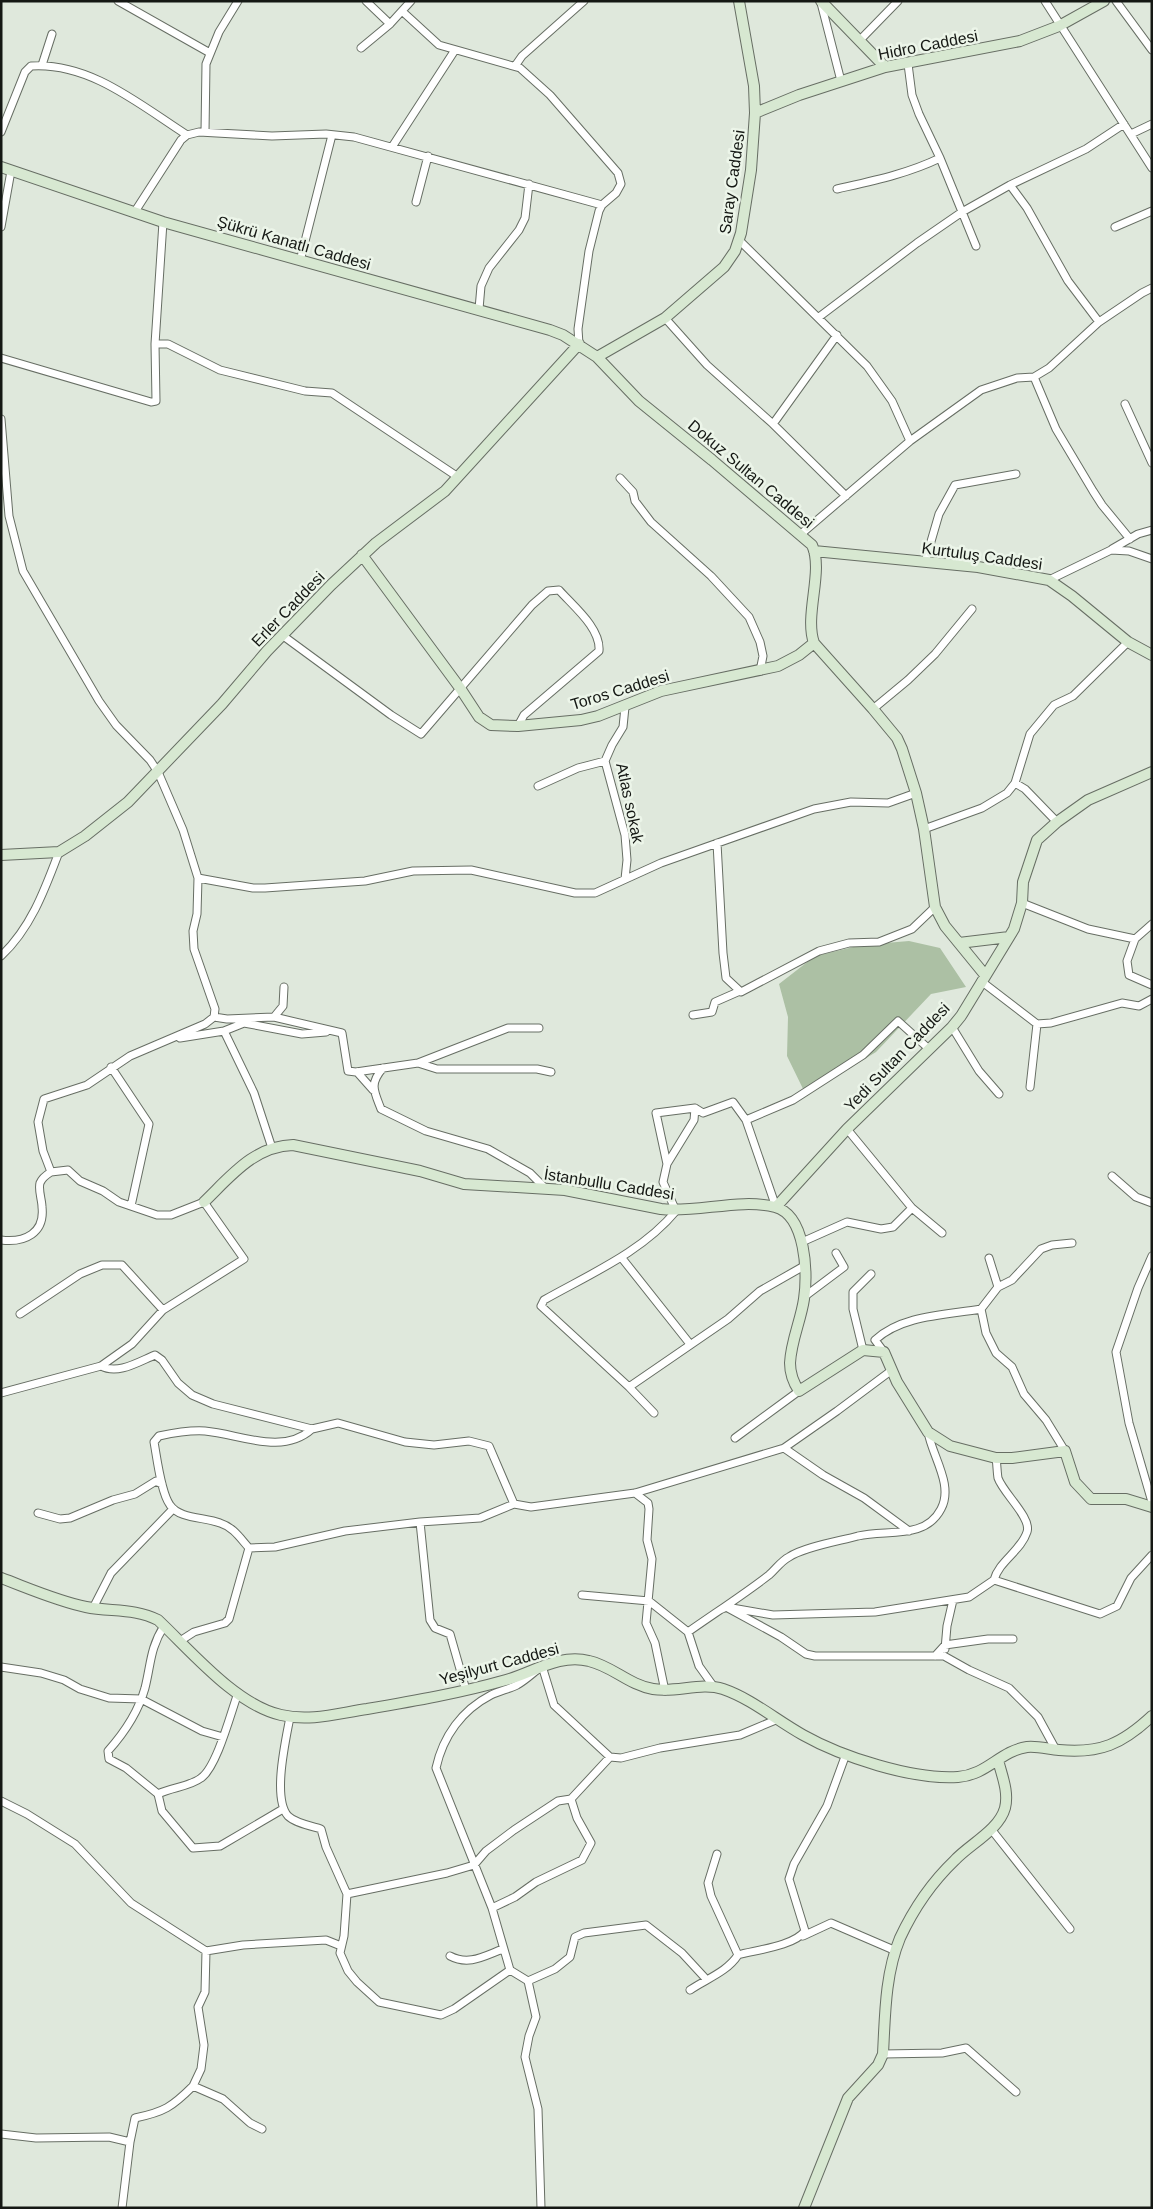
<svg xmlns="http://www.w3.org/2000/svg" width="1153" height="2209" font-family="Arial,sans-serif">
  <style>
    .green { fill: #acc0a4 }
    .lines { fill: none; stroke-linecap: round; stroke-linejoin: round }
    .street-casing { stroke: #676e64; stroke-width: 9 }
    .secondary-casing { stroke: #676e64; stroke-width: 12 }
    .street { stroke: #fff; stroke-width: 7 }
    .secondary { stroke: #d7e8d1; stroke-width: 10 }
    .labels { text-anchor: middle; dominant-baseline: central; stroke-width: 5; stroke-linejoin: round; paint-order: stroke }
    .street-label { font-size: 16px; fill: #151814; stroke: #ecf5e9 }
  </style>
  <rect width="100%" height="100%" fill="#dfe8dc"/>
  <path class="green" d="M909 941 940 948 966 987 931 994 876 1052 806 1095 787 1056 788 1017 779 984 815 956 862 945Z"/>
  <g class="lines">
    <g class="street-casing">
      <path id="street" d="M118 1 210 53
        M366 1 390 24
        M1045 1 1152 168
        M1116 1 1152 50
        M821 3 841 81
        M403 12 439 45 520 68 550 95 618 173 621 184 616 193 602 205 599 211 589 251 578 329 579 344
        M860 40 898 1
        M361 48 390 24 411 1
        M908 64 912 95 919 114 940 158 976 246
        M42 65 52 34
        M515 66 522 56 584 1
        M1 132 25 72 31 66C90 62 140 105 187 135
        M205 132 206 64 219 32 238 1
        M1131 134 1152 124
        M392 147 455 50
        M1010 185 1027 208 1068 281 1099 322
        M837 189C872 181 907 174 940 158
        M416 202 428 156
        M134 213 181 140 187 135 199 132 272 136 326 134 354 137 602 205
        M1 227 11 171
        M1115 227 1152 211
        M740 241 867 366 892 401 910 441
        M300 261 332 135
        M479 309 481 286 489 268 519 230 525 218 529 184
        M819 317 917 243 962 212 1010 185 1086 149 1124 124
        M665 318 707 365 773 424 846 496
        M155 344H168L220 370 305 391 332 393 458 477
        M1 358 151 402 156 401 155 344 163 222
        M1034 377 1056 429 1093 491 1102 505 1130 539
        M1125 404 1152 463
        M1 419 9 516 23 571 99 701 116 725 150 760 158 772 183 830 198 878 197 914 193 931 194 949 215 1009 214 1017 227 1019 274 1017 342 1033 348 1071 356 1072 418 1063 437 1069H537L551 1072
        M773 424 837 335
        M620 478 633 492 635 501 651 522 711 576 749 617 760 642 763 656 760 671
        M801 534 910 441 981 390 1017 378 1034 377 1049 368 1099 322 1142 293 1152 288
        M1112 549 1138 534 1152 530
        M925 562 939 514 955 485 1016 474
        M1049 580 1111 550 1129 551 1152 559
        M282 635 391 715 421 734 532 605 548 591 559 590C573 606 601 628 599 651L524 715 518 726
        M873 709 908 680 935 654 972 609
        M1015 783 1025 789 1057 822
        M538 786 578 768 605 761
        M924 829 982 808 1007 793 1015 783 1030 734 1054 705 1073 696 1128 642
        M717 843 723 953 726 978 741 992 819 951 849 943 879 942 912 929 935 907
        M198 878 253 888H265L365 881 413 871 471 870 575 893H595L661 863 814 809 851 802 888 803 916 793
        M625 879 627 860 625 835 605 761 612 745 623 727 625 707
        M1022 903 1088 929 1135 939 1127 961 1129 975 1152 985
        M1135 939 1152 924
        M1 956C31 928 45 889 59 852
        M981 981 1037 1024 1051 1023 1122 1003 1139 1006 1152 999
        M693 1015 712 1012 715 1002 740 991
        M274 1017 283 1006 284 987
        M952 1027 979 1071 999 1094
        M224 1031 254 1093 272 1148
        M180 1038 224 1031 244 1023 302 1034 326 1032
        M418 1063 508 1028H539
        M111 1067 149 1124 131 1206
        M383 1068C369 1084 374 1091 381 1109L426 1131 488 1149 530 1173 545 1188
        M357 1072 373 1090
        M1030 1087 1037 1024
        M746 1120 793 1100 863 1055 898 1021 929 1049
        M847 1129 912 1208 942 1233
        M667 1164 656 1113 695 1108 703 1113 733 1102 746 1120 776 1207
        M1112 1176 1136 1197 1152 1203
        M1 1240C25 1243 45 1233 42 1207 42 1200 38 1190 40 1183 42 1178 46 1175 51 1172
        M802 1242 847 1222 881 1229 893 1227 912 1208
        M1152 1256 1138 1288 1116 1352 1129 1423 1152 1502
        M621 1257 690 1344
        M989 1258 998 1287
        M804 1297 844 1267 836 1253
        M981 1309 998 1287 1012 1280 1041 1249 1052 1245 1072 1243
        M20 1314 80 1274 102 1265H122L163 1310
        M863 1350 853 1309V1292L871 1274
        M884 1352 875 1340C902 1315 946 1315 981 1309L986 1333 996 1353 1012 1367 1024 1394 1046 1420 1065 1451
        M101 1366C118 1375 138 1362 155 1355L162 1360 178 1383 192 1395 213 1404 312 1429 338 1423 405 1442 434 1445 469 1441 489 1446 514 1504
        M629 1387 728 1319 760 1291 804 1266
        M1 1393 101 1366 132 1344 163 1310 244 1259 204 1202 171 1215H157L119 1202 103 1191 80 1181 68 1170 51 1172 43 1151 38 1122 44 1099 87 1085 130 1056 205 1024 214 1017
        M654 1413 629 1387 541 1306 544 1300C590 1274 642 1252 676 1211L663 1182 667 1164 694 1120 695 1108
        M312 1429C282 1456 240 1434 205 1431 190 1430 173 1433 159 1436L154 1442C157 1458 161 1493 170 1505 179 1519 205 1517 220 1523 233 1527 240 1538 249 1548L275 1547 345 1531 420 1522 480 1518 514 1504 531 1507 635 1493 784 1448 837 1411 892 1370
        M735 1438 799 1391
        M784 1448 823 1475 864 1498 909 1531
        M996 1458C997 1464 997 1472 998 1478 1003 1493 1032 1518 1027 1532 1021 1551 999 1561 994 1580L1100 1614 1117 1606 1131 1578 1152 1555
        M635 1493 648 1503 649 1509 647 1540 652 1559 646 1623 655 1643 665 1691
        M38 1513 60 1519 70 1518 113 1500 135 1494 156 1481 162 1484
        M420 1522 430 1620 435 1628 450 1634 466 1690
        M582 1595 649 1601 688 1632
        M93 1608 111 1573 173 1509
        M732 1608 773 1615 875 1612 969 1597 994 1580
        M722 1609 726 1607 781 1637 806 1654 815 1656H944L969 1670 1009 1688 1038 1717 1056 1750
        M164 1626C150 1648 151 1664 145 1688 138 1713 125 1732 108 1751L109 1759 126 1768 158 1794 162 1811 193 1848 220 1846 283 1809
        M180 1641 194 1632 225 1623 229 1619 249 1548
        M945 1649 947 1626 953 1600
        M935 1656 945 1645 988 1639H1013
        M1 1667 41 1673 64 1680 80 1689 109 1698 141 1699 202 1731 223 1737
        M714 1687 699 1666 688 1632C715 1613 743 1595 769 1575 776 1569 781 1561 789 1557 804 1547 840 1541 858 1536 886 1529 925 1540 941 1509 954 1485 932 1456 928 1432
        M290 1717C286 1739 272 1798 288 1816 295 1823 311 1826 321 1829L326 1847 347 1894 344 1936 340 1953 348 1971 357 1982 379 2002 441 2015 454 2009 510 1970
        M158 1794C172 1787 189 1787 201 1778 217 1767 231 1712 238 1693
        M1 1801 27 1814 75 1844 131 1903 206 1951 243 1945 326 1940 341 1946
        M991 1829 1070 1929
        M717 1854 708 1883 711 1896 738 1955
        M347 1894 447 1873 474 1865 486 1851 514 1830 558 1801 571 1799
        M492 1908 515 1897 536 1882 582 1860 591 1843 577 1818 571 1799 610 1757 621 1758 660 1748 740 1735 778 1719
        M803 1936 831 1923 896 1951
        M450 1956C469 1966 484 1956 503 1949
        M528 1981 555 1969 570 1957 575 1937 584 1933 646 1925 682 1953 706 1979
        M690 1990C706 1979 727 1972 738 1955 756 1950 794 1946 805 1931L789 1879 794 1864 827 1806 846 1754
        M883 2054 942 2053 966 2048 1016 2092
        M193 2086 201 2069 204 2045 198 2007 205 1992 206 1951
        M1 2134 36 2138 109 2137 130 2142
        M122 2208 130 2142 135 2118C164 2112 172 2107 193 2086L223 2099 250 2123 262 2129
        M541 2208 538 2109 525 2057 529 2036 536 2017 528 1981 510 1970 492 1908 436 1768C443 1736 462 1710 491 1695 499 1691 509 1689 517 1685 526 1680 534 1672 542 1666L554 1705 610 1757"/>
    </g>
    <g class="secondary-casing">
      <path id="secondary" d="M821 1 885 67
        M755 113 799 95 885 67 1020 41 1059 26 1104 1
        M1 167 163 222 550 330 563 335 597 357 639 401 712 460 812 545C824 571 804 615 814 643L873 709 897 738 902 749 916 793 924 829 935 907 945 926 985 975
        M597 357 665 318 724 267 735 251 741 233 751 170 755 113 754 86 739 1
        M814 551 978 567 1049 580 1072 596 1128 642 1152 655
        M362 555 460 688 479 717 491 725 518 726 581 720 598 716 661 691 778 666 799 655 814 643
        M1 855 59 852 85 836 128 802 222 704 267 651 331 585 376 543 445 491 579 344
        M959 943 1009 937
        M204 1202C230 1177 254 1146 293 1145L420 1171 464 1184 565 1190 661 1209C697 1213 740 1198 775 1207 806 1215 808 1274 804 1299 801 1320 791 1341 790 1363 790 1374 793 1382 799 1391L863 1350 884 1352 897 1382 928 1432 950 1446 996 1458H1012L1065 1451 1075 1482 1091 1499H1126L1152 1507
        M776 1207 847 1129 952 1027 961 1016 1014 929 1022 903 1023 882 1037 840 1057 822 1088 800 1152 772
        M1 1578C28 1588 57 1601 86 1607 110 1612 135 1608 158 1620 191 1651 236 1705 281 1715 310 1722 339 1713 367 1709 414 1701 460 1693 506 1680 532 1673 560 1653 589 1661 612 1666 629 1685 653 1689 676 1693 701 1682 723 1689 752 1699 776 1720 803 1735 842 1757 913 1780 958 1777 987 1775 1000 1751 1027 1747 1038 1746 1048 1749 1059 1750 1100 1754 1122 1744 1152 1716
        M804 2208 848 2098 878 2065 883 2054C885 2016 885 1974 900 1938 913 1910 933 1881 955 1860 970 1844 999 1830 1005 1808 1009 1792 1002 1776 998 1760"/>
    </g>
    <use href="#street" class="street"/>
    <use href="#secondary" class="secondary"/>
  </g>
  <g class="labels">
    <g class="street-label">
      <text transform="translate(928 45) rotate(-11)">Hidro Caddesi</text>
      <text transform="translate(732 182) rotate(-82)">Saray Caddesi</text>
      <text transform="translate(294 243) rotate(16)">Şükrü Kanatlı Caddesi</text>
      <text transform="translate(751 474) rotate(40)">Dokuz Sultan Caddesi</text>
      <text transform="translate(982 556) rotate(8)">Kurtuluş Caddesi</text>
      <text transform="translate(288 609) rotate(-46)">Erler Caddesi</text>
      <text transform="translate(620 690) rotate(-17)">Toros Caddesi</text>
      <text transform="translate(630 803) rotate(78)">Atlas sokak</text>
      <text transform="translate(897 1057) rotate(-46)">Yedi Sultan Caddesi</text>
      <text transform="translate(609 1184) rotate(9)">İstanbullu Caddesi</text>
      <text transform="translate(499 1664) rotate(-15)">Yeşilyurt Caddesi</text>
    </g>
  </g>
  <rect width="1153" height="2209" fill="none" stroke="#151814" stroke-width="5"/>
</svg>
